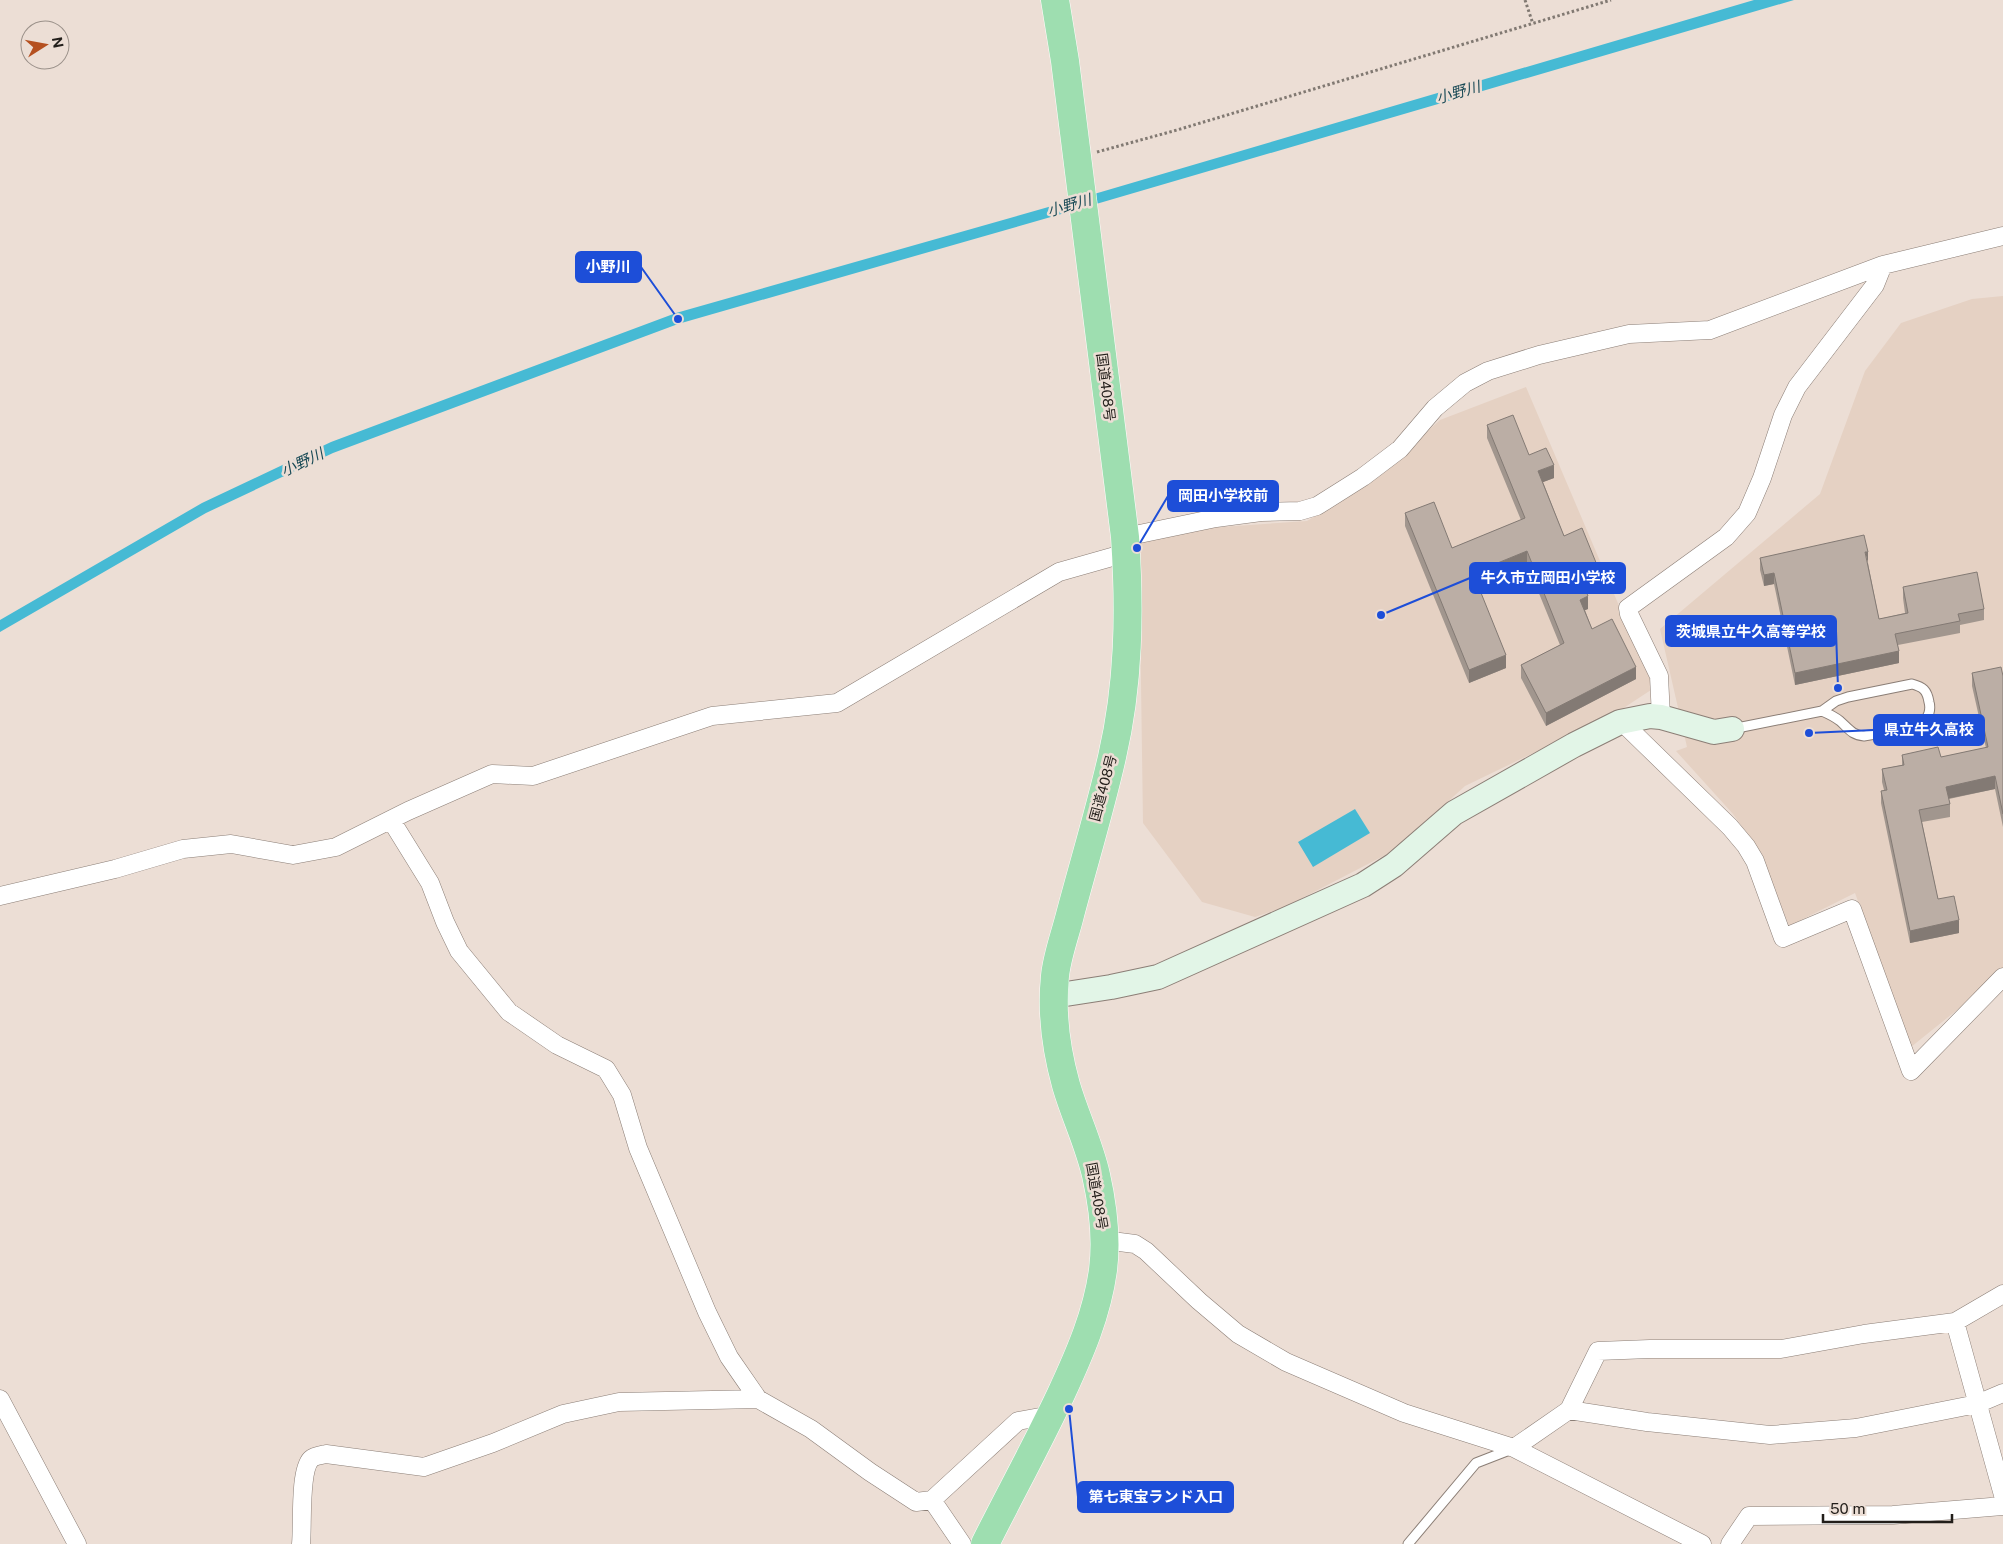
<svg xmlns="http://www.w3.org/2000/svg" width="2003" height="1544" font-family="'Public Sans','Noto Sans JP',sans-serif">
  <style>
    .built { fill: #e5d1c3 }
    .water { fill: #46bad4 }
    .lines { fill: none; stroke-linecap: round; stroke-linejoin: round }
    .lane-casing { stroke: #8b7e76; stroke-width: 11 }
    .street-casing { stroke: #8b7e76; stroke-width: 19 }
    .secondary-casing { stroke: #8b7e76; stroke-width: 26 }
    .highway-casing { stroke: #fff; stroke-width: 29 }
    .path { stroke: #817972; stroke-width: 3; stroke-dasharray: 2.5 2.5; stroke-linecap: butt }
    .lane { stroke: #fff; stroke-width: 9 }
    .street { stroke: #fff; stroke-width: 18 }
    .secondary { stroke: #e2f5e7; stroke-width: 24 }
    .highway { stroke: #9edeb0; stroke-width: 28 }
    .wall { fill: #a1968e }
    .shaded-wall { fill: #837a74 }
    .building { fill: #bbaea5; stroke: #837a74 }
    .labels { text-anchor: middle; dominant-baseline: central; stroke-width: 5; stroke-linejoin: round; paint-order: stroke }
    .street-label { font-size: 14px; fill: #221e1a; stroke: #ecded5 }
    .water-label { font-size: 15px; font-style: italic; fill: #184955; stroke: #ecded5 }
    .leader { fill: none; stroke: #1d4ed8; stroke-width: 2 }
    .callout-dot { fill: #1d4ed8; stroke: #ecded5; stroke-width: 2 }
    .callout { fill: #1d4ed8; stroke: #1d4ed8; stroke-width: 2 }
    .callout-label { font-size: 15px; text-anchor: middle; font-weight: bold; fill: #fff }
  </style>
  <rect width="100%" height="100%" fill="#ecded5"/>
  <path class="built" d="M2003 296V973L1911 1047 1855 893 1789 926 1761 853 1733 814 1676 751 1687 747 1660 629 1820 494 1865 371 1901 323 1972 299Z
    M1526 387 1654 688 1616 713 1465 786 1395 850 1285 907 1255 917 1202 902 1143 823 1139 541 1206 528 1307 521 1367 485 1440 420Z"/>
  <path class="water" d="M1754 0H1794L1103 202 678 324 333 453 206 513 0 632V620L202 503 331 442 676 313 1101 192Z
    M1355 809 1370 833 1313 867 1298 842Z"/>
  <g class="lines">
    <g class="lane-casing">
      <path id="lane" d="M1732 729 1822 711 1836 701 1848 697 1912 684C1923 687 1927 690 1929 702 1931 709 1929 718 1922 723 1914 728 1876 734 1864 736 1852 735 1849 729 1840 721 1835 717 1829 714 1822 711
        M1408 1544 1476 1463 1512 1449"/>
    </g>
    <g class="street-casing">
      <path id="street" d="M1125 537 1216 518 1261 512 1300 511 1317 506 1363 477 1400 449 1435 408 1465 383 1488 371 1539 355 1629 334 1710 330 1883 265 2003 236
        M1661 717 1659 676 1629 614 1628 608 1726 537 1747 513 1762 478 1783 415 1797 387 1875 285 1883 265
        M1622 722 1730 827 1746 846 1755 861 1783 938 1852 909 1911 1071 2003 977
        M391 820 430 883 445 922 459 951 509 1012 557 1045 606 1069 622 1095 638 1148 707 1312 729 1357 758 1399
        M0 896 115 869 183 849 231 844 293 855 336 847 408 811 492 774 533 776 712 716 837 703 1059 572 1126 553
        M1104 1240 1135 1244 1146 1251 1199 1301 1238 1334 1286 1362 1404 1413 1514 1448 1702 1544
        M1955 1322 2003 1495
        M0 1399 77 1544
        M1569 1410 1647 1422 1770 1435 1856 1428 1977 1404 2003 1393
        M1514 1448 1569 1410 1598 1351 1650 1349H1781L1864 1334 1955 1322 2003 1294
        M932 1500 1018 1421 1051 1415
        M301 1544C303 1526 299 1471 311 1459 314 1456 321 1455 326 1454L424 1467 493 1443 563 1414 619 1402 758 1399 811 1429 870 1472 916 1502 932 1500 962 1544
        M1730 1544 1749 1516 1893 1515 2003 1506"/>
    </g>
    <g class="secondary-casing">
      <path id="secondary" d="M1053 996 1111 987 1158 977 1363 885 1394 865 1454 813 1574 745 1620 722 1650 716 1661 717 1714 732 1732 729"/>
    </g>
    <g class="highway-casing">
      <path id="highway" d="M985 1544C1010 1494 1037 1445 1061 1394 1080 1353 1097 1314 1103 1270 1107 1238 1103 1206 1096 1175 1089 1144 1075 1116 1066 1085 1056 1049 1051 1014 1055 976 1057 956 1065 935 1070 915 1084 862 1100 810 1112 757 1129 684 1130 611 1125 537L1065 61 1055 0"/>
    </g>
    <path class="path" d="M1525 0 1533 24
      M1097 152 1177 130 1611 0"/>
    <use href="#lane" class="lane"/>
    <use href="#street" class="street"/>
    <use href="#secondary" class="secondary"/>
    <use href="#highway" class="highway"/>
  </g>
  <path class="wall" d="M1487 425 1554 478 1543 482 1564 536 1599 582 1585 588 1588 609 1585 610 1592 629 1636 679 1546 726 1521 678V665L1560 645 1527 564 1478 584 1506 668 1469 683 1405 526V513L1452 548 1521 520 1487 438Z
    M1760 558 1868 563 1879 619 1905 613 1903 598V587L1984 609V620L1960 625V633L1898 645 1899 663 1795 685 1774 584 1764 586 1760 570Z
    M1972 673 2003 676V827L1995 789 1949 799 1950 804V817L1922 822 1938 899 1959 933 1910 943 1881 803V791L1884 790 1882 782V769L1902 765V755L1941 757 1986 748 1972 686Z"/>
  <path class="shaded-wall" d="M1554 465V478L1538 484V471Z
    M1527 551V564L1473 586V573Z
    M1865 552H1868V563Z
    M1599 570V582L1580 590V577Z
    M1774 573V584L1764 586V575Z
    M1588 596V609L1580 612V600Z
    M1899 651V663L1795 685V673Z
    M1506 655V668L1469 683V670Z
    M1636 667V679L1546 726V713Z
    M1995 776V789L1946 799V787Z
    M1959 920V933L1910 943V931Z"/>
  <path class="building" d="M1513 415 1529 455 1546 448 1554 465 1538 471 1564 536 1582 528 1599 570 1580 577 1588 596 1580 600 1592 629 1612 619 1636 667 1546 713 1521 665 1564 643 1527 551 1473 573 1506 655 1469 670 1405 513 1434 502 1452 548 1525 518 1487 425Z
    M1864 535 1868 552H1865L1879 619 1908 613 1903 587 1977 572 1984 609 1958 614 1960 621 1895 634 1899 651 1795 673 1774 573 1764 575 1760 558Z
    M2001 667 2003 676V814L1995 776 1946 787 1950 804 1919 810 1938 899 1954 896 1959 920 1910 931 1881 791 1887 790 1882 769 1904 765 1902 755 1938 747 1941 757 1988 747 1972 673Z"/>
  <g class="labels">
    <g class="street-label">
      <text transform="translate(1106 387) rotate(83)">国道408号</text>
      <text transform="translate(1103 788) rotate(-75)">国道408号</text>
      <text transform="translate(1097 1196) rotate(80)">国道408号</text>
    </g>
    <g class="water-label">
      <text transform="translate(1458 92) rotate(-16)">小野川</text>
      <text transform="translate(1069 205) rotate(-16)">小野川</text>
      <text transform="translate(302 462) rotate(-25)">小野川</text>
    </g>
  </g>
  <path class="leader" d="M678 319L641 267M1137 548L1168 496M1381 615L1470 578M1838 688L1836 631M1809 733L1874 730M1069 1409L1078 1497"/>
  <g class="callout-dot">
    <circle cx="678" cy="319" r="5"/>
    <circle cx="1137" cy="548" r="5"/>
    <circle cx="1381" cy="615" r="5"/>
    <circle cx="1838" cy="688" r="5"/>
    <circle cx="1809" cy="733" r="5"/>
    <circle cx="1069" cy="1409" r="5"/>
  </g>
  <g class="callout">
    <rect x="576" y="252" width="65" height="30" rx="5"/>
    <rect x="1168" y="481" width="110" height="30" rx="5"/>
    <rect x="1470" y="563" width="155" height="30" rx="5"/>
    <rect x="1666" y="616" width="170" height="30" rx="5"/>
    <rect x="1874" y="715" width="110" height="30" rx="5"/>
    <rect x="1078" y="1482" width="155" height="30" rx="5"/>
  </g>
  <g class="callout-label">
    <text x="608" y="272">小野川</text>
    <text x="1223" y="501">岡田小学校前</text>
    <text x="1548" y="583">牛久市立岡田小学校</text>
    <text x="1751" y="637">茨城県立牛久高等学校</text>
    <text x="1929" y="735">県立牛久高校</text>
    <text x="1156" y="1502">第七東宝ランド入口</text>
  </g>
  <g transform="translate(45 45) rotate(79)"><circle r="24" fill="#ecded5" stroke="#9b918a"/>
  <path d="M0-4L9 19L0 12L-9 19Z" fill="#b55020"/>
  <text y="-8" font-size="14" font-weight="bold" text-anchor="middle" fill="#221e1a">N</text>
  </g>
  <path d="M1823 1514v8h129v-8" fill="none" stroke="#221e1a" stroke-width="2.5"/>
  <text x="1830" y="1514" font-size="15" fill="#221e1a" stroke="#ecded5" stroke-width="4" paint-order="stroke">50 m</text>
</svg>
